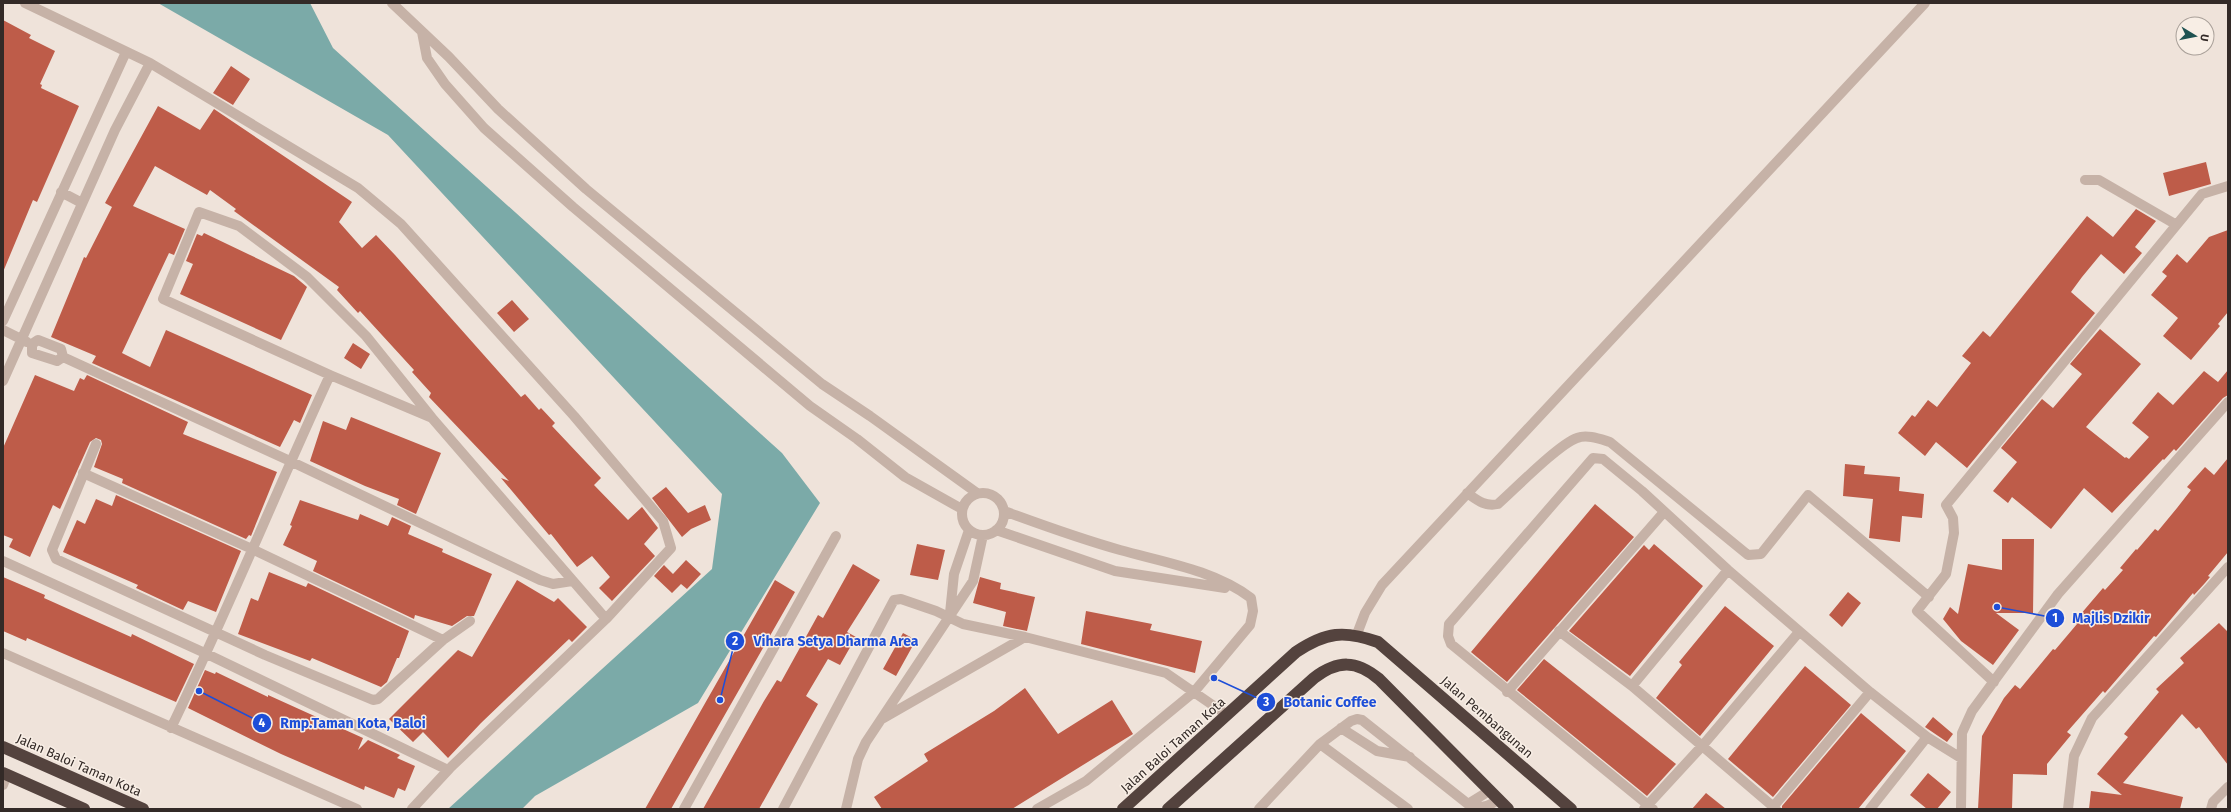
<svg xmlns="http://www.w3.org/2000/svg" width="2231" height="812" font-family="'Fira Sans',sans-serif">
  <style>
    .water { fill: #7baaa8 }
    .building { fill: #be5c49 }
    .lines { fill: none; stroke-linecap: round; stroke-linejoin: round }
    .minor { stroke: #c6b2a7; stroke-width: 10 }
    .highway { stroke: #54433e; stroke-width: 12 }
    .labels { text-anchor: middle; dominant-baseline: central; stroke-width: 3; stroke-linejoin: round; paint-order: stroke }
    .street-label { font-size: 13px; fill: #332a27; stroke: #f8eee5 }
    .leader { fill: none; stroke: #1d4ed8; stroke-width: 1.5 }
    .callout-dot { fill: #1d4ed8; stroke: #f8eee5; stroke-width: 1.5 }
    .mark-label { font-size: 12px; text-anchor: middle; font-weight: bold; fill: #fff }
    .callout-label { font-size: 14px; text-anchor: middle; font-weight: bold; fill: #1d4ed8; stroke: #f8eee5; stroke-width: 3; stroke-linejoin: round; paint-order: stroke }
  </style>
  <rect width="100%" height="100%" fill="#efe3da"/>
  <path class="water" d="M158 3H310L333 48 782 453 820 503 698 703 535 796 522 809H448L712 569 722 494 388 135Z"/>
  <path class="building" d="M3 20 31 35 29 38 55 51 40 84 42 85 41 88 79 106 37 202 33 200 3 272Z
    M231 66 250 79 233 105 213 93Z
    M158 106 200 130 214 109 352 202 339 222 362 248 376 235 395 255 521 397 525 394 539 410 541 408 555 423 552 426 601 478 594 485 628 520 642 507 658 528 644 544 655 556 612 601 599 588 610 577 592 556 577 567 551 534 549 535 501 478 509 481 429 397 431 393 412 372 414 370 360 311 358 313 337 290 339 287 234 211 236 209 210 190 207 195 155 166 133 206 185 229 174 255 169 253 122 353 150 367 166 330 312 395 300 423 294 420 280 447 92 363 96 356 51 337 84 257 86 258 112 207 105 203Z
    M2206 162 2211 184 2169 196 2163 173Z
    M2136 209 2156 221 2135 247 2142 253 2124 274 2101 254 2082 277 2071 292 2095 313 1967 468 1936 442 1925 456 1898 433 1912 415 1915 417 1928 400 1937 407 1971 363 1962 356 1983 331 1990 337 2087 216 2113 237Z
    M2228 230V312L2218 324 2220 326 2191 360 2163 336 2178 318 2151 295 2167 276 2162 272 2177 254 2187 263 2209 237Z
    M204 233 294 276 307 287 281 340 180 294 193 264 186 261 197 234 202 236Z
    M512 300 529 319 514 332 497 313Z
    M2100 329 2141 364 2086 427 2125 458 2126 457 2129 459 2149 437 2132 423 2158 392 2173 405 2204 371 2218 382 2228 370V395L2223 398 2176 451 2174 449 2164 460 2163 459 2112 513 2084 488 2051 529 2012 497 2008 503 1993 491 2017 462 2001 448 2042 399 2053 408 2082 374 2070 364Z
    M353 343 370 354 361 369 344 358Z
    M35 375 74 391 80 378 84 380 87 375 188 422 183 434 277 472 251 536 249 535 246 539 122 483 123 479 94 467 102 444 101 440 96 438 90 442 60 509 53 505 30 557 9 547 13 539 3 535V448Z
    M351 417 441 453 416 514 397 505 399 499 365 486 310 461 323 421 346 430Z
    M2228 458V552L2208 576 2210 577 2205 583 2194 595 2193 593 2156 637 2154 636 2105 693 2103 691 2067 732 2071 735 2047 764V775L2013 774 2012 809H1978L1982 736 2004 698 2015 685 2020 689 2053 649 2055 650 2077 624 2074 622 2103 588 2105 590 2123 570 2120 568 2136 549 2137 550 2155 529 2158 531 2177 508 2191 490 2187 487 2205 467 2214 475Z
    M1845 464 1865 466 1864 474 1900 477 1899 491 1924 494 1922 518 1902 516 1900 542 1869 538 1873 499 1843 496Z
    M666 487 688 513 705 505 711 520 691 529 682 537 652 498Z
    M116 495 241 551 216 612 188 601 183 610 136 588 138 585 63 552 77 520 85 524 96 499 112 506Z
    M300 500 358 520 360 514 388 526 392 517 411 526 408 534 443 549 442 552 492 574 474 616H467L452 626 415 615 414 619 313 571 317 561 283 545 292 526 290 525Z
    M1595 504 1634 537 1507 682 1471 652Z
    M2002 539H2034L2033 613H1996L2019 630 1993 665 1961 641 1943 619 1950 607 1958 614 1968 564 2002 570Z
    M917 544 945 550 938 580 910 575Z
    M1654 544 1703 586 1630 676 1569 631 1644 545 1649 550Z
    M686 560 701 574 687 589 681 584 672 593 654 576 664 565 673 574Z
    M853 564 880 580 847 632 856 637 840 665 828 659 806 696 818 704 759 809H703L764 701 777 680 781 682 818 615 823 618Z
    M269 572 306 587 308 583 409 631 399 658H397L387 682 381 687 312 658 310 661 238 634 251 598 258 601Z
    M3 577 45 595 44 598 131 637 132 634 194 664 176 702 27 638 26 641 3 631Z
    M980 577 1001 583 1000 589 1035 597 1027 631 1003 626 1006 612 973 603Z
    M517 580 554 602 558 598 587 627 572 642 569 639 481 723 448 758 423 732 413 742 389 719 458 650 472 657Z
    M775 580 795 592 671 809H645Z
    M1848 592 1861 603 1842 627 1829 615Z
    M1725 606 1774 646 1700 736 1656 698 1682 665 1679 662Z
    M1086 611 1152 624 1150 630 1202 641 1195 673 1081 644Z
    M2219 623 2228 632V765L2199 727 2196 729 2182 714 2123 783 2183 797 2180 809H2089L2091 791 2122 795 2097 774 2128 737 2124 734 2159 692 2156 689 2184 663 2180 658Z
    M903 633 916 640 896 676 883 669Z
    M1544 659 1676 764 1647 796 1517 690Z
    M1805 666 1851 705 1773 797 1728 759Z
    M205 670 215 674 216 672 268 697V695L363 738 358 750 368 740 400 755 397 758 415 766 405 791 398 788 394 798 365 786 364 790 281 754 188 708Z
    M1025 688 1058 734 1112 700 1133 734 1012 809H882L874 797 928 761 924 754 994 711Z
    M1861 713 1906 751 1858 809H1782V806Z
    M1933 717 1953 734 1947 742 1925 727Z
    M1928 773 1951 792 1937 809H1927L1910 795Z
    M1706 793 1726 809H1692Z"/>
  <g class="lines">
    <path class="minor" d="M25 3 150 63 358 188 401 224 574 416 663 521 671 548 606 619 450 768 412 809
      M392 3 449 57 498 109 586 189 822 384 870 416 977 493
      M422 32 427 58 445 84 484 128 573 207 810 406 857 439 905 477 962 509
      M2085 180H2099L2175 224
      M61 192 82 203
      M3 321 126 52
      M3 330 27 342
      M38 340 61 349 63 357 57 361 32 353V344Z
      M63 357 290 461 540 580 553 584 572 581
      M3 381 115 130 150 63
      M432 418 330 375 163 299 199 212 239 226 307 277 366 336 432 418 606 619
      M96 444 52 550 56 559 265 655 373 700 378 699 443 640 470 621
      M83 473 252 549 443 640
      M962 514a21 21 0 1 1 42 0a21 21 0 1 1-42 0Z
      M1467 493C1477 500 1485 507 1498 504 1515 489 1559 444 1577 438 1587 434 1600 439 1610 442L1748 555 1761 554 1808 495 1929 597
      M1004 511C1042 525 1081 539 1120 550 1163 562 1214 570 1251 598L1253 611 1250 625 1194 692 1086 781 1037 809
      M996 530 1115 571 1225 588
      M3 561 207 654 448 770
      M950 613 954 574 969 530
      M1559 631 1632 686 1776 809
      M1357 634 1365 613 1382 585 1925 3
      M3 653 357 809
      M1994 682 1917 611 1946 574 1954 533 1953 518 1946 505 2202 194 2228 186
      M1632 686 1728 570
      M1507 692 1664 512
      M882 719 1025 637
      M171 728C227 612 276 492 330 375
      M1341 728 1377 751 1410 757
      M1320 744 1408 809
      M3 785 7 774
      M1468 804 1489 791
      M1773 807 1870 692
      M684 809 836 536
      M783 809 894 600 901 599 936 611 963 624 1025 637 1166 673 1227 715
      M846 809 858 759 866 742 973 581 983 535
      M1259 809 1320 744 1351 721 1357 719 1362 720 1468 804C1482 809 1487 807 1498 800
      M1644 809 1703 745 1799 632
      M1653 809 1451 644 1448 636 1449 624 1593 458 1603 459 1642 491 1728 570 1870 692 1927 737 1961 758
      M1870 809 1927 737
      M1961 809 1962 733 1972 711 2058 594 2228 402
      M2068 809 2074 756 2092 718 2228 567
      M2211 809 2213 802 2228 787"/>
    <path class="highway" d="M3 747 143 809
      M3 773 84 809
      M1123 809 1296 652C1326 632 1344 630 1378 642L1571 809
      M1168 809 1314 678C1338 660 1356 660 1379 679L1508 809"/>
  </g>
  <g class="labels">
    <g class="street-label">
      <text transform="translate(1487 717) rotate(41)">Jalan Pembangunan</text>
      <text transform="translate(1173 745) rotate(-42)">Jalan Baloi Taman Kota</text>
      <text transform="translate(79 765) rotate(24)">Jalan Baloi Taman Kota</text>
    </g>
  </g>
  <path class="leader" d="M1997 607L2055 618M720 700L735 641M1214 678L1266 702M199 691L262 723"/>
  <g class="callout-dot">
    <circle cx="1997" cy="607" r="4"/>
    <circle cx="720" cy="700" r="4"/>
    <circle cx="1214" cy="678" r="4"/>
    <circle cx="199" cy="691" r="4"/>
    <circle cx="2055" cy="618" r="10"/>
    <circle cx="735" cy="641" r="10"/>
    <circle cx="1266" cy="702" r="10"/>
    <circle cx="262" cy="723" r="10"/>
  </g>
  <g class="mark-label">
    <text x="2055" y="622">1</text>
    <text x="735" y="645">2</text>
    <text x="1266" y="706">3</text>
    <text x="262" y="727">4</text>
  </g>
  <g class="callout-label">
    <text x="2111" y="623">Majlis Dzikir</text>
    <text x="836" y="646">Vihara Setya Dharma Area</text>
    <text x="1330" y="707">Botanic Coffee</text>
    <text x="353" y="728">Rmp.Taman Kota, Baloi</text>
  </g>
  <rect width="2231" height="812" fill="none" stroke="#332a27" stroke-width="8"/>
  <g transform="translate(2195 36) rotate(100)"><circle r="19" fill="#f8eee5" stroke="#a9a099"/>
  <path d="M0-3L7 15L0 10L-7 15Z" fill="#1f5251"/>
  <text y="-6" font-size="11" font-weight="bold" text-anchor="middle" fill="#332a27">U</text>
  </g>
</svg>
